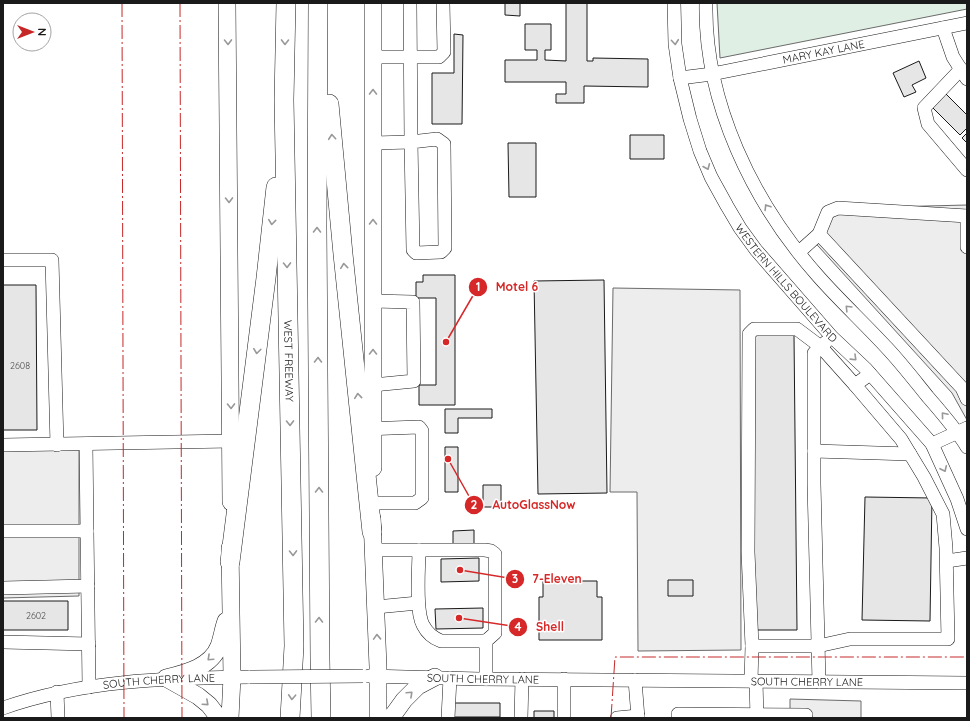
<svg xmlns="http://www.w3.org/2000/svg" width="970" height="721" font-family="Quicksand,sans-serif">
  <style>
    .green { fill: #e0efe3; stroke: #6a6a6a }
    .parking { fill: #ededed; stroke: #6a6a6a }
    .building { fill: #e6e6e6; stroke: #1a1a1a }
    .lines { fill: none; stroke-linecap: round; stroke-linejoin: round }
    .minor-casing { stroke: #1a1a1a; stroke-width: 14 }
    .major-casing { stroke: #1a1a1a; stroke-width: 18 }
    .highway-casing { stroke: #1a1a1a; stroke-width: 20 }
    .minor { stroke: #fff; stroke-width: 13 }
    .major { stroke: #fff; stroke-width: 17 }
    .highway { stroke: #fff; stroke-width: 19 }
    .minor-bridge-casing { stroke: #1a1a1a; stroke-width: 14; stroke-linecap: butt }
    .minor-bridge { stroke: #fff; stroke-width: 13 }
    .power { stroke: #c62828; stroke-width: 1; stroke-dasharray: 14 3 2 3; stroke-linecap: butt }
    .oneway { stroke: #989898 }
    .labels { text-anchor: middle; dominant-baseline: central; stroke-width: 3; stroke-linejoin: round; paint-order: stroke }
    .number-label { font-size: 9px; fill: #4d4d4d }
    .street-label { font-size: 11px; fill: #1a1a1a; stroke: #fff }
    .leader { fill: none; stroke: #d62828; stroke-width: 1.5 }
    .callout-dot { fill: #d62828; stroke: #fff; stroke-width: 1.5 }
    .mark-label { font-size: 12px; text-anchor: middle; font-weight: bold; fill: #fff }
    .callout-label { font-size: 12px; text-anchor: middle; font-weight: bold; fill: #d62828; stroke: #fff; stroke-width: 3; stroke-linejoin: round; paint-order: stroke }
  </style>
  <rect width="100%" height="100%" fill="#fff"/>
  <path class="green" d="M717 3H967V9L720 58Z"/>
  <path class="parking" d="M967 205V420L952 393 809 236 845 208Z
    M613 288 740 290 741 650 638 651 637 492H610Z
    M79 441V596L3 598V442Z
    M790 699 861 701V718H790Z"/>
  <path class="building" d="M505 3H520V16L505 15Z
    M566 3H587V61H593V58L648 59V87L584 86V103H556V94H566V82H505V60H537V50H525V24H551V50H545V60L566 61Z
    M454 34 463 35 462 124H432V73H454Z
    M919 61 926 78 912 85 916 92 904 97 893 73Z
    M946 94 967 115V128L960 135 932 107Z
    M967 133V143L962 138Z
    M630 135H664V159H630Z
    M508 143H536V197H509Z
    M423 275H455V405H419V385H436V298H416V282H423Z
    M604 280 607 493 538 494 534 281Z
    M3 285H36L37 430H3Z
    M751 335H794L797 630H753Z
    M445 409H492V418H458V433H445Z
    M445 447H458V492H445Z
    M483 485H501V507H483Z
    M865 497 932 498 930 621 862 620Z
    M474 530V544H453V531Z
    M479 558V581L441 582V559Z
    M668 580H693V596H668Z
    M543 581H597V597H602V640H539V597H543Z
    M3 601H68V630H3Z
    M483 608V628L436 629 435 609Z
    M450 703H500V717H450Z
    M534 711H554V718H534Z"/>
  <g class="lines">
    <g class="minor-casing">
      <g id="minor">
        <path id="s1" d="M674 3 675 44 680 78 690 119 700 151 711 177 727 206 740 228 756 250 832 337 866 369 932 444 957 499 967 529"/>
        <path d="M706 3C704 102 753 203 818 276 840 301 865 324 887 348 902 364 915 381 928 397 942 413 956 429 967 447"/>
        <path d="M943 28 953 57 967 79"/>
        <path d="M373 57H439L444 52 443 3"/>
        <path d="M961 69 924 108 928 124 967 170"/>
        <path id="s2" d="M680 78 712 74 967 23"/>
        <path d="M437 139 444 144 445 248 441 252 416 253 413 250 411 142Z"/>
        <path d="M373 143 411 142 410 3"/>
        <path d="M967 216V247"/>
        <path d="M819 234 962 388 967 399"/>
        <path d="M799 252 819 234 828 212 838 208 967 216"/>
        <path d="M3 260H52L57 445"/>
        <path d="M373 385 414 381 413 302 373 301"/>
        <path d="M364 429 419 427 422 431V498L415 503H370"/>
        <path d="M86 444 87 531"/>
        <path d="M932 444 967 428"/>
        <path d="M3 445 231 441"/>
        <path d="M814 451 910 454"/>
        <path d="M3 531H87L89 687"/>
        <path d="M373 550H485L491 551 495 554V633L486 641V679"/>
        <path d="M419 550C419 568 415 610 423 625 427 633 433 638 441 641H486"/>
        <path d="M947 561 967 558"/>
        <path d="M3 588 88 586"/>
        <path d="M376 607 418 603"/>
        <path d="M3 642 89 644"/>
        <path d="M752 646 748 552 749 334 754 329H797L821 347 855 385"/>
        <path id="s3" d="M369 676 480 679 967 683"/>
        <path d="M635 680 638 718"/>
        <path d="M751 681 752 646H818L850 639H948L946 548 943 514 924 477 901 439 855 385 870 374"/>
        <path d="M756 681 757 718"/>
        <path d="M819 682 814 484V353L826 342"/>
        <path d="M57 692 58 718"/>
        <path id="s4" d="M3 708C83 680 166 678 250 677"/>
        <path d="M448 718 450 678"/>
        <path d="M521 718 522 679"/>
        <path d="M564 718V679"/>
        <path d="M617 718 638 716"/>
        <path d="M678 718V714L806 715"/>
      </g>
    </g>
    <g class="major-casing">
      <path id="major" d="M227 3 231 502
        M373 468V3
        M372 518 378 667V718
        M166 678C186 673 211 667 219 646 222 638 223 629 226 621
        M166 678 198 696 209 705 219 718
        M230 718 232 677 230 548
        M391 718 404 700 418 686 435 677"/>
    </g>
    <g class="highway-casing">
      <g id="highway">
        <path id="s5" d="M286 3 284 100 294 646 290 718"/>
        <path d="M318 3 317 227 320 659 321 718"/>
        <path d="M329 104 343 254 372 532"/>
        <path d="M230 562 266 278 276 187"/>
      </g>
    </g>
    <use href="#minor" class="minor"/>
    <use href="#major" class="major"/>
    <use href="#highway" class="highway"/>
    <g class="minor-bridge-casing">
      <path id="minor-bridge" d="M250 677 363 676"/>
    </g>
    <use href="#minor-bridge" class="minor-bridge"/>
    <path class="power" d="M122 3 124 718
      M180 3 182 718
      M611 718 615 657H967"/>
  </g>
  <defs><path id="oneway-chevron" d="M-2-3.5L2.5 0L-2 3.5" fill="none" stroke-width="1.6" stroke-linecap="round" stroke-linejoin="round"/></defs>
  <g class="oneway">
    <use href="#oneway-chevron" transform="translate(228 42) rotate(89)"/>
    <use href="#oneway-chevron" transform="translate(285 42) rotate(91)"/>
    <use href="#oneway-chevron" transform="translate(675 42) rotate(85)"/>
    <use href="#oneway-chevron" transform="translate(373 92) rotate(-90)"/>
    <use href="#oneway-chevron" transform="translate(332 137) rotate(-95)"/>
    <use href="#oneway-chevron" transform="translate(707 167) rotate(67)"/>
    <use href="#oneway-chevron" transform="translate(229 200) rotate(89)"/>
    <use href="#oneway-chevron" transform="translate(767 207) rotate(-122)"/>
    <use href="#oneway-chevron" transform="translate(272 222) rotate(96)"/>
    <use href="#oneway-chevron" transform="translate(373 222) rotate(-90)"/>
    <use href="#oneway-chevron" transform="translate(317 230) rotate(-90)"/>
    <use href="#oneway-chevron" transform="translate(287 265) rotate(89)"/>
    <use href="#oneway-chevron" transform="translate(344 266) rotate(-96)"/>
    <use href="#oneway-chevron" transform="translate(848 308) rotate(-134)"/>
    <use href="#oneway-chevron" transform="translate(257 351) rotate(97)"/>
    <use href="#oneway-chevron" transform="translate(373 352) rotate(-90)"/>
    <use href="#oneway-chevron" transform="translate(854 358) rotate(44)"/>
    <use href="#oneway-chevron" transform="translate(318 360) rotate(-90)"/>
    <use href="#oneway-chevron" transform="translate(358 396) rotate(-96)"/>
    <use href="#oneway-chevron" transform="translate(231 406) rotate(89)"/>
    <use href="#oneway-chevron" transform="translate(944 415) rotate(-130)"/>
    <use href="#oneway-chevron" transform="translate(290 423) rotate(89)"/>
    <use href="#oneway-chevron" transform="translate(944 469) rotate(65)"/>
    <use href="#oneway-chevron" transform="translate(319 490) rotate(-90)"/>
    <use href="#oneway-chevron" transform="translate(293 553) rotate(89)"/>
    <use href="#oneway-chevron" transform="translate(319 620) rotate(-90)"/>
    <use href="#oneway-chevron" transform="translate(377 637) rotate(-92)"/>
    <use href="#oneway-chevron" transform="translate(210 658) rotate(137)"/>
    <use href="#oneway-chevron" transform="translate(410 694) rotate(-43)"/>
    <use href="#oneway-chevron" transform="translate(292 697) rotate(93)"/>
    <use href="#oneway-chevron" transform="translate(206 703) rotate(42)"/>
  </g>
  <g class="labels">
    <g class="number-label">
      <text x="20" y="365">2608</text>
      <text x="36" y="615">2602</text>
    </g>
    <g class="street-label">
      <text stroke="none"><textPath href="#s2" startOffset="146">MARY KAY LANE</textPath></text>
      <text stroke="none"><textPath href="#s1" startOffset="310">WESTERN HILLS BOULEVARD</textPath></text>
      <text stroke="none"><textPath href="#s5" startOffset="358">WEST FREEWAY</textPath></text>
      <text stroke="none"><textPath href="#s3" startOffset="114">SOUTH CHERRY LANE</textPath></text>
      <text stroke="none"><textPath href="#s4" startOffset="159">SOUTH CHERRY LANE</textPath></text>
      <text stroke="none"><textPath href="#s3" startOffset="438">SOUTH CHERRY LANE</textPath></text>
    </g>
  </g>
  <path class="leader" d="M446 342L478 287M448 459L474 505M460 570L515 579M459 618L518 627"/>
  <g class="callout-dot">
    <circle cx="446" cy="342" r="4"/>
    <circle cx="448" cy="459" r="4"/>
    <circle cx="460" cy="570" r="4"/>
    <circle cx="459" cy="618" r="4"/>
    <circle cx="478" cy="287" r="10"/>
    <circle cx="474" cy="505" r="10"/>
    <circle cx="515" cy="579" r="10"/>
    <circle cx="518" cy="627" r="10"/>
  </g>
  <g class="mark-label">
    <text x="478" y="291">1</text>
    <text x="474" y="509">2</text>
    <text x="515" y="583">3</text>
    <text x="518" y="631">4</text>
  </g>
  <g class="callout-label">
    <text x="517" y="291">Motel 6</text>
    <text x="534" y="509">AutoGlassNow</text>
    <text x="557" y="583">7-Eleven</text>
    <text x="550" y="631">Shell</text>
  </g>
  <rect width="970" height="721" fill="none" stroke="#1a1a1a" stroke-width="8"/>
  <g transform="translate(32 32) rotate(90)"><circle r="19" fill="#ffffff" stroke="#a3a3a3"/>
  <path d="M0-3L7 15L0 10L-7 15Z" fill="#c62828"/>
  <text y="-6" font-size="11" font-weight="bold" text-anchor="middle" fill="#1a1a1a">N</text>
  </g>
</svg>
